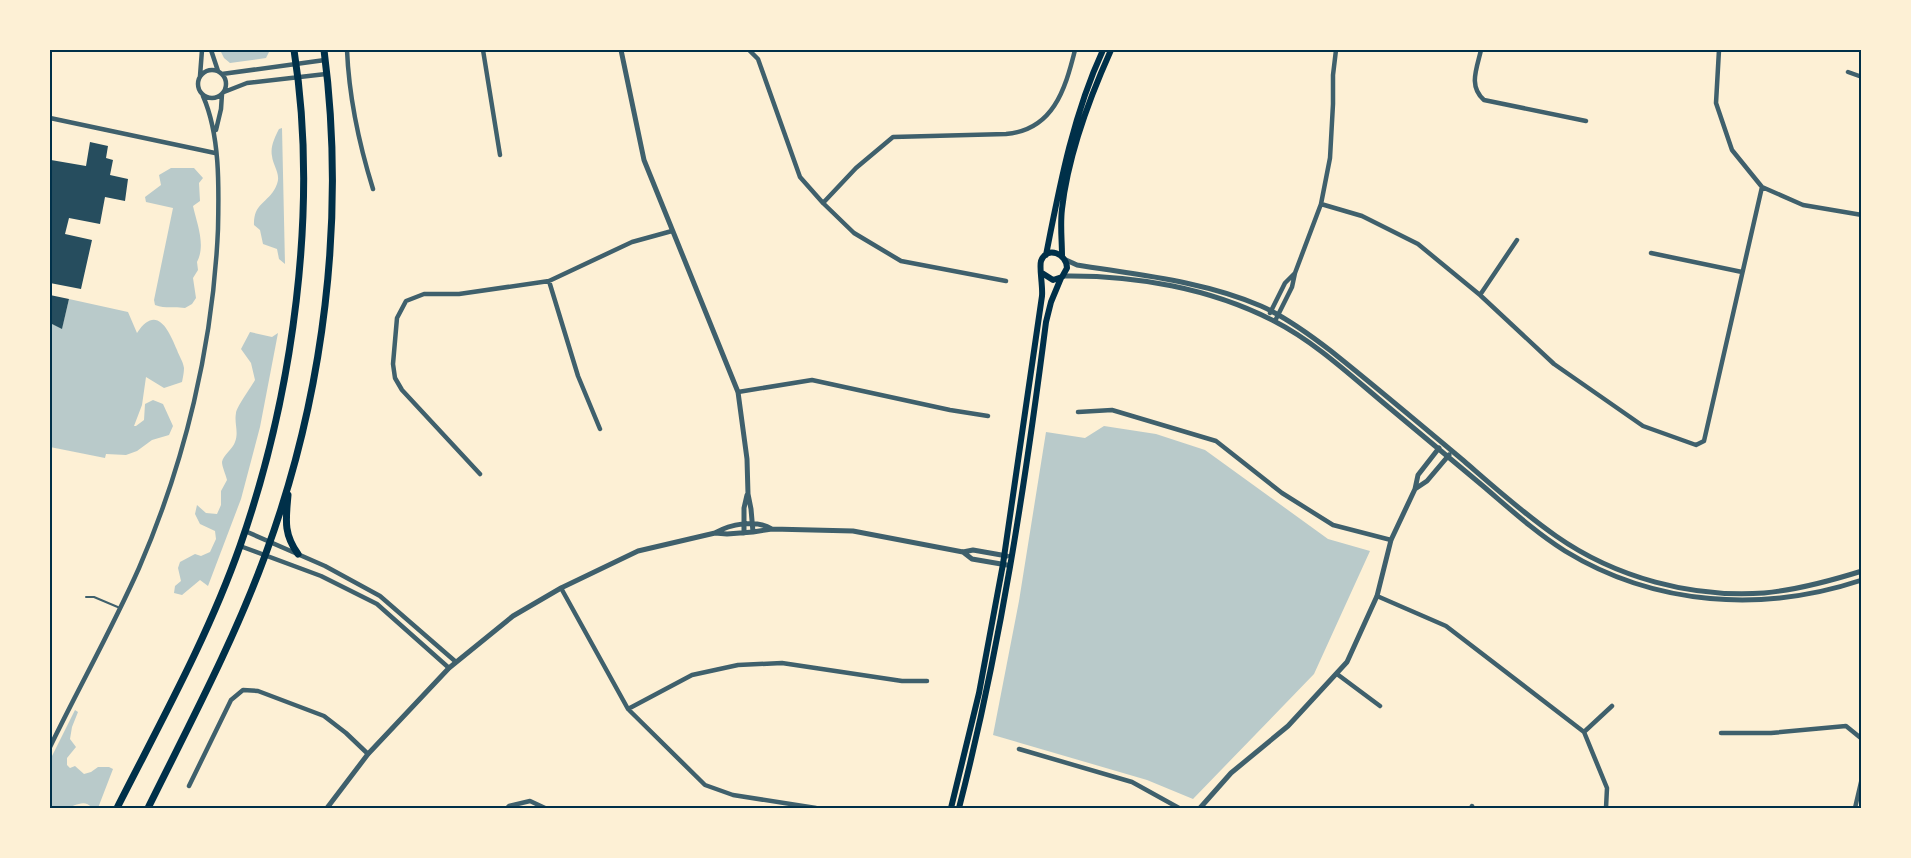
<svg xmlns="http://www.w3.org/2000/svg" width="1911" height="858" font-family="'DM Sans',sans-serif">
  <style>
    .green { fill: #b9caca }
    .building { fill: #264d5e }
    .lines { fill: none; stroke-linecap: round; stroke-linejoin: round }
    .service { stroke: #3f606c; stroke-width: 2 }
    .minor { stroke: #3f606c; stroke-width: 4.5 }
    .tertiary { stroke: #3f606c; stroke-width: 5 }
    .secondary { stroke: #003049; stroke-width: 6 }
    .trunk { stroke: #003049; stroke-width: 7 }
    .neatline { fill: none; stroke: #003049; stroke-width: 2 }
  </style>
  <rect width="100%" height="100%" fill="#fdf0d5"/>
  <path class="green" d="M220 50H270L266 58 230 63 224 58Z
    M282 128 285 264 279 259 277 249 263 244 260 230 254 225C253 202 270 203 277 184 281 174 273 166 272 156 270 147 275 137 279 129Z
    M171 168H194L203 178 199 183 200 201 193 206C197 224 206 245 197 262L198 270 193 278 196 298 192 304 185 308C174 306 166 309 155 305L154 300 173 208 146 202 145 197 161 185 159 175Z
    M69 299 128 312 137 333C157 303 169 331 177 350 179 356 183 361 184 368 184 372 183 377 182 382L164 388 146 377 142 405 134 426H136L144 420 145 404 153 400 163 404 173 426 169 435 152 440 137 451 126 455 106 454 105 458 50 447V323L62 328Z
    M250 332 272 337 278 333 260 427 241 499 208 586 200 580 182 595 174 593 175 586 181 581 178 568 180 562 195 554 201 556 210 552 216 539 215 531 200 524 195 514 197 505 206 513 217 514 221 505V491L227 480C226 475 222 467 222 462 223 455 233 449 235 442 239 432 234 423 236 413 236 408 251 387 255 380L251 363 241 349Z
    M1104 426 1156 434 1205 450 1328 539 1370 551 1314 674 1193 799 1147 780 993 735 1019 601 1046 432 1085 438Z
    M75 710 78 712 72 727 70 739 76 747 67 758V765L70 768 75 766 84 774 91 772 98 767H109L113 769 98 808H92C84 798 75 807 65 808 60 809 54 808 50 808V760Z"/>
  <path class="building" d="M90 142 108 146 106 158 113 160 110 175 128 179 125 201 105 197 100 224 69 218 65 234 92 240 81 289 50 283V170L51 160 86 166Z
    M50 295 69 299 62 329 50 323Z"/>
  <g class="lines">
    <path class="service" d="M86 597H94L120 608"/>
    <path class="minor" d="M211 50 218 71
      M347 50C349 97 359 144 373 189
      M483 50 500 155
      M749 50 758 59 800 177 823 203 854 233 901 261 1006 281
      M1481 50C1477 68 1468 86 1484 100L1586 121
      M1719 50 1716 103 1732 150 1762 187 1803 205 1862 215
      M198 84a14 14 0 1 1 28 0a14 14 0 1 1-28 0Z
      M1848 72 1862 77
      M222 74 325 60
      M200 76 202 50
      M224 92 247 83 326 74
      M50 118 215 153
      M216 130 221 109 222 94
      M823 203 856 168 893 137 1006 134C1053 130 1065 90 1075 50
      M1321 204 1362 216 1418 244 1480 295 1554 364 1643 426 1696 445 1704 441 1762 187
      M1651 253 1742 272
      M549 281 578 376 600 429
      M1480 295 1517 240
      M1270 313 1285 283 1295 273
      M1275 321 1292 287 1295 273 1321 204 1330 158 1333 104V75L1336 50
      M738 392 812 380 950 410 988 416
      M1078 412 1112 410 1216 441 1282 493 1333 525 1391 540
      M480 474 402 390 395 378 393 364 397 318 406 301 424 294H459L549 281 632 242 672 231
      M245 531 325 566 380 596 456 662
      M240 546 321 576 377 604 449 668
      M561 588 628 709 705 785 733 795 816 808
      M1377 596 1446 626 1584 732 1607 788 1606 808
      M1337 674 1380 706
      M628 709 692 675 738 665 782 663 902 681H927
      M1584 732 1612 706
      M1721 733H1771L1846 726 1862 739
      M50 747C79 687 112 629 139 568 185 462 213 345 218 229 219 186 220 135 203 96
      M1019 749 1132 782 1179 808
      M189 786 231 700 243 690 258 691 324 716 346 733 368 754
      M507 808 509 806 530 801 545 808
      M1471 808 1472 806
      M1855 808 1862 778"/>
    <path class="tertiary" d="M621 50 644 160 738 392 747 459 748 494 751 509 753 532
      M1066 260 1077 265C1139 275 1203 281 1261 306 1286 317 1309 334 1331 351 1376 387 1420 424 1464 461 1494 487 1524 514 1556 536 1616 578 1692 598 1764 593 1797 590 1830 581 1862 571
      M1063 276C1135 275 1210 288 1274 321 1315 342 1350 375 1386 405 1418 432 1451 459 1483 486 1510 509 1535 532 1565 551 1655 606 1763 613 1862 580
      M1415 489 1427 481 1449 455
      M715 533 727 534 753 532 772 529 853 531 963 552 973 550 1007 556
      M744 533V508L747 495
      M963 552 972 559 1007 565
      M327 808 368 754 449 668 513 616 561 588 638 551 715 533C730 524 756 519 772 529
      M1200 808 1231 773 1288 726 1347 662 1377 596 1391 540 1415 489 1418 475 1439 448"/>
    <path class="secondary" d="M1046 255C1060 184 1073 115 1103 50
      M1062 256C1062 240 1060 225 1062 209 1068 155 1089 99 1111 50
      M951 808 979 693 1003 564 1042 296C1043 286 1039 268 1041 261 1047 245 1067 254 1067 268L1062 277 1053 280 1042 273
      M959 808C1000 649 1025 486 1046 322L1051 302 1061 278"/>
    <path class="trunk" d="M288 495C286 519 283 533 298 554
      M117 808C160 723 208 637 240 546 293 395 319 208 294 50
      M148 808C189 725 234 641 266 553 324 395 346 218 324 50"/>
  </g>
  <rect width="1911" height="858" fill="none" stroke="#fdf0d5" stroke-width="102"/>
  <rect x="51" y="51" width="1809" height="756" class="neatline"/>
</svg>
